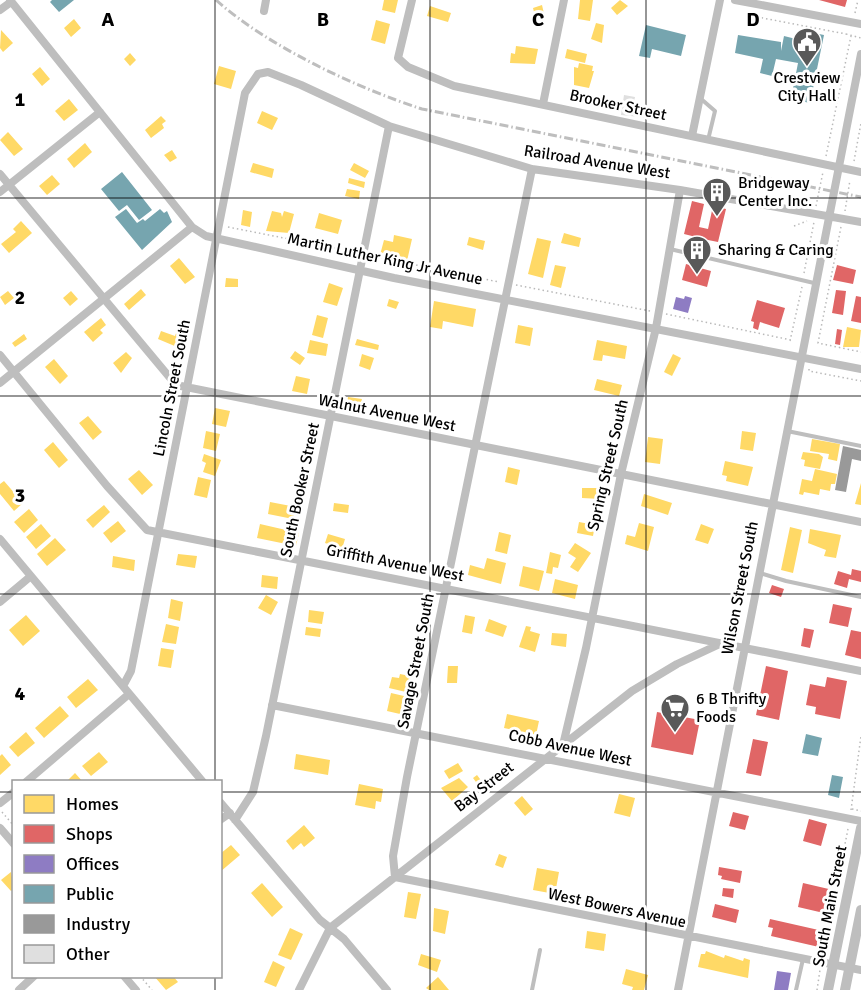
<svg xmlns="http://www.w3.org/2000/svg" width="861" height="990" font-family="Signika,sans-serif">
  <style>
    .homes { fill: #ffd966 }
    .shops { fill: #e06666 }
    .offices { fill: #8e7cc3 }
    .public { fill: #76a5af }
    .industry { fill: #999 }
    .building { fill: #dfdfdf }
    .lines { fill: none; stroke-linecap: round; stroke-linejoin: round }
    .path { stroke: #b9b9b9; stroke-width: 1.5; stroke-dasharray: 1.5 3; stroke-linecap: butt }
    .service { stroke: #bebebe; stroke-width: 4 }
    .minor { stroke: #bebebe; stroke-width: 8 }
    .tertiary { stroke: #bebebe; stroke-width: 10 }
    .rail { stroke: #bebebe; stroke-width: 3; stroke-dasharray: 9 3 1.5 3; stroke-linecap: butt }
    .grid { fill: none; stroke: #000; stroke-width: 1.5; stroke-opacity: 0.55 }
    .labels { text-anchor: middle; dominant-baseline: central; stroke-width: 6; stroke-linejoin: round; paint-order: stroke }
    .poi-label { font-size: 16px; fill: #000; stroke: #fff; text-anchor: start }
    .street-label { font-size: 16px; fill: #000; stroke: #fff }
    .grid-label { font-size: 20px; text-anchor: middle; font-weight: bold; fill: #000; stroke: #fff; stroke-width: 6; stroke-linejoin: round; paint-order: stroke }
  </style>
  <rect width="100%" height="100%" fill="#fff"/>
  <path class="homes" d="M384 0H398L395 13 382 10Z
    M580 0H593L590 21 578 19Z
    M620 0 628 6 617 15 611 8Z
    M542 5 545 18 536 20 533 8Z
    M430 6 451 13 448 22 427 16Z
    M74 19 81 28 71 37 64 28Z
    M376 20 390 24 385 44 371 40Z
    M596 23 604 25 602 43 591 39Z
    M1 30 13 43 3 52 0 48Z
    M516 46 538 49 535 64 510 63 511 53 515 54Z
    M567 49 587 54 585 63 565 58Z
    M130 53 136 60 130 66 124 59Z
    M579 63 593 66 592 71H594L589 88 574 85V67L578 68Z
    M219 66 236 71 231 89 214 84Z
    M40 67 50 79 42 86 32 74Z
    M69 99 78 110 64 121 55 111Z
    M262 111 278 118 272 130 257 123Z
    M161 116 166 121 162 124 164 128 151 138 145 130Z
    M8 132 23 149 14 156 0 140Z
    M85 143 92 152 74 168 67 159Z
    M172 150 177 158 170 162 164 155Z
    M253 163 274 169 272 178 250 172Z
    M354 163 369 171 365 178 350 170Z
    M52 175 60 184 47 195 39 186Z
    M349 178 365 182 364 188 348 183Z
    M347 189 360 191 359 199 345 196Z
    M243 210 252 212 250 227 241 225Z
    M272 211 281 213 282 217 284 211 294 214 289 233 266 231Z
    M319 213 342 220 338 234 315 228Z
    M21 221 32 233 9 253 1 244 16 232 13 229Z
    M564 233 581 238 579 247 561 243Z
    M394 235 412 239 407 261 380 255 384 240 393 242Z
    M469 237 485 241 483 250 467 245Z
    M537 238 551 241 543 278 528 274Z
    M179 258 195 277 185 284 170 266Z
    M555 265 566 267 561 288 550 285Z
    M226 278 238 279V287H225Z
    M329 283 343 288 337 306 323 302Z
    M141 289 146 295 129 310 124 304Z
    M8 291 14 298 5 305 0 297Z
    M71 291 78 299 70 306 63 298Z
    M389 299 399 302 396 309 387 306Z
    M434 301 476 309 473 327 443 321 442 329 430 327Z
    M317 315 328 318 323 338 312 335Z
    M101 318 106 325 100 330 103 333 93 342 84 332Z
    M518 325 533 328 530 346 515 343Z
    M847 327 861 330 859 347H843Z
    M178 328 184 331 177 347 158 339 161 331 175 336Z
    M24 334 27 339 15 347 12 343Z
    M357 339 379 345 378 350 355 345Z
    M310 340 328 344 326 356 307 353Z
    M597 340 627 346 625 359 603 355 602 361 593 360Z
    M295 351 305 358 300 365 290 358Z
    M126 352 132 358 121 373 113 363Z
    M362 354 374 358 370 370 359 366Z
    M673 354 681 358 672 376 664 372Z
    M54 359 68 376 60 384 45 367Z
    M296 376 310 379 307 394 292 391Z
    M597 379 622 385 619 396 594 390Z
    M348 397 362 399 360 406 347 403Z
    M215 408 230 411 226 427 212 424Z
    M88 416 102 432 93 440 79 423Z
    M206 431 220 434 216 451 203 448Z
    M742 431 756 433 753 451 740 449Z
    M648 437 663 439 660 464 645 462Z
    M812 439 840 444 837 461 828 459 829 454 810 451Z
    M53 442 68 460 59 468 44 450Z
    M803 452 819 454 823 457 820 469 804 466 805 460 801 459Z
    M204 454 221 460 215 476 203 472 206 463 202 461Z
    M725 461 753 467 748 486 726 481 727 476 722 475Z
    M508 467 520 470 517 485 505 482Z
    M815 469 837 474 835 484H831L830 491 820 489 819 495 804 492 803 495 799 494 802 479 812 481Z
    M139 470 153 485 142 495 128 479Z
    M198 477 211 480 207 498 194 495Z
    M4 481 23 503 14 511 0 494V484Z
    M861 483V505L855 504Z
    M582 488H601V499L582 498Z
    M644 494 672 503 668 515 641 506Z
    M270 502 296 507 293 519 268 514Z
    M334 503 349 505 348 513 333 511Z
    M104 505 110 512 93 528 86 520Z
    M29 509 38 520 24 533 14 522Z
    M118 521 126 531 111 543 103 533Z
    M579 522 595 525 593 536 577 533Z
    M639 523 654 527 648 551 625 544 627 535 635 537Z
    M41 524 51 536 36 549 26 537Z
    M260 524 299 533 296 546 257 538Z
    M701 524 714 529 708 544 695 540Z
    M790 527 802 530 793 573 781 570Z
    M810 529 841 535 836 558 824 556 826 550 808 543Z
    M499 532 511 535 507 554 495 551Z
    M328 534 345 539 342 549 325 543Z
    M55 538 66 550 47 566 37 554Z
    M575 543 591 553 578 572 570 567 576 558 568 553Z
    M550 552 561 555 558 568 553 567 552 574 546 573Z
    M178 554 197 556 195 568 176 565Z
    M113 556 135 560 134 571 112 567Z
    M487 558 506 563 501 584 468 575 470 565 484 569Z
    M523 566 544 571 539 591 519 586Z
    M262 575 278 577 277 589 261 587Z
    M555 579 578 585 575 599 552 593Z
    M266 595 278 602 271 615 258 608Z
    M171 599 183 602 180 621 168 618Z
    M309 610 324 612 322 624 308 622Z
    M26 615 40 631 23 646 9 630Z
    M465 615 475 617 472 634 462 632Z
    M489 619 507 626 503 637 485 631Z
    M166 624 179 627 176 644 162 642Z
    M526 626 531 627 530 631 540 634 535 652 519 647Z
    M306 627 321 629 320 637 305 635Z
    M552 633 567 634 566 647 551 645Z
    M161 648 174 650 171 668 158 666Z
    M448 666H458L457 683H447Z
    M400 674 410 676 406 692 389 688 392 677 399 678Z
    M88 679 98 690 76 708 67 697Z
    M391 693 404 696 400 714 387 711Z
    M60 706 69 716 44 738 35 728Z
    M507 714 539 721 536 735 504 728Z
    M26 732 35 743 18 757 9 747Z
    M99 752 108 762 91 776 82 766Z
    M2 754 11 765 0 775V756Z
    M296 754 330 760 328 775 294 769Z
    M458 763 463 771 449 779 444 771Z
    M75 773 83 782H66Z
    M477 775 483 783 479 786 473 778Z
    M459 778 468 787 452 801 441 788Z
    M359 784 383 789 381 802 376 801 375 809 355 805Z
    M619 794 635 798 630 817 614 813Z
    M522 796 533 809 525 816 514 803Z
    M304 825 315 838 304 847 301 843 293 850 286 841Z
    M231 845 240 855 220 872V854Z
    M499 854 507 857 503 868 495 865Z
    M537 868 559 872 555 894 533 890Z
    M11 872 14 889 11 891 1 880Z
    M262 883 283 907 272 917 251 893Z
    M408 892 421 894 416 919 404 917Z
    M434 908 449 911 445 934 433 931Z
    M290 928 303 934 291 960 278 955Z
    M587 931 606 934 604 951 585 948Z
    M706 951 724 958 725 955 743 961 744 958 750 960 748 978 698 967 701 954H705Z
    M421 954 441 960 437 972 418 965Z
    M273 961 285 967 276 987 264 982Z
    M626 969 648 975 644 990H632L633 987 622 984Z
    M154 976H173L178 982 166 990Z
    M438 977 449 990H429L426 988Z"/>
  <path class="shops" d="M819 0H847L845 7Z
    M692 201 704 204 699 227 708 229 713 206 726 209 718 242 708 240 706 248 694 246 696 237 684 234Z
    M686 264 711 271 707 287 682 280Z
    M837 265 856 270 853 284 833 280Z
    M836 290 846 291 843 315 832 313Z
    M856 296 861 297V323L851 321Z
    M757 300 785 308 779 328 760 322 758 330 753 328 754 322 751 321Z
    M837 329 842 330 840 345 835 344Z
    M852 569 861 571V582L849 579 847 588 834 584 838 571 851 575Z
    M772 585 784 589 781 597 769 593Z
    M833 604 852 608 848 627 829 623Z
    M804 628 814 630 810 648 801 646Z
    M851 630 861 632V659L845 655Z
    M766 666 788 671 779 720 756 715Z
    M827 677 847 681 840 719 815 714 816 707 806 705 810 684 825 687Z
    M657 712 700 720 693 755 651 747Z
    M753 739 768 742 761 776 746 773Z
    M733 812 749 816 745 830 729 826Z
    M809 819 827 824 821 846 803 841Z
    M719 867 742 871 740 883 721 879 722 876 718 875Z
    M803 883 833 890 828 914 798 907Z
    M723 888 734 889 733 898 722 896Z
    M715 904 739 910 736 923 712 917Z
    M770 919 823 931 819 947 771 936 773 928 768 927Z"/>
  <path class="offices" d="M685 296 692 298 688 313 673 309 676 297 684 299Z
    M777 971 791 973 788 990H774Z"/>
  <path class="public" d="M52 0H74L59 12 50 2Z
    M646 25 686 35 681 56 652 49 650 58 639 56Z
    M804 31 824 35 810 103 791 99 798 63 776 59 772 76 760 73 763 59 735 53 738 35 781 42V51L784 36 800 40 798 52H800Z
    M122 172 152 210 139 220 127 205 119 211 101 189Z
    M126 209 137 223 143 219 145 221 160 209 164 213 167 211 172 222 142 250 115 217Z
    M806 734 822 738 818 756 802 753Z
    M832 775 843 777 839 798 828 795Z"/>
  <path class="industry" d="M843 446 861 450V461L852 459 846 492 835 490Z"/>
  <path class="building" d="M624 95 635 97 632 113 650 115 649 118 621 115Z"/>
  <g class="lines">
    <path class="path" d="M748 12 747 15 846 34
      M855 13 858 0
      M846 34 861 38
      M826 156 851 36
      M854 161 861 123
      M816 206 823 172
      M845 211 850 180
      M794 226 807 221
      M228 227 355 252
      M841 227 818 343 861 352
      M372 256 499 282
      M804 273 814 222
      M516 285 650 311
      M666 314 791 340
      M790 341 802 287
      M809 369V371L861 381
      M852 809 861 811
      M851 810 861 736
      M2 812 14 826
      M823 954 848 829
      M140 976 152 990
      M817 990 820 970"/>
    <path class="service" d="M700 98 715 111 708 140
      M670 249 814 283
      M787 431 861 446
      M760 573 786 581 861 597
      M532 990 540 950
      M796 990 803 959"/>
    <path class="minor" d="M10 0 192 227 206 236 394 278 861 369
      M412 0 398 58 408 67 454 86 861 172
      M735 0 861 24
      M0 10 11 2
      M264 11 266 0
      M543 104 564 0
      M692 136 720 0
      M532 169 407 777 393 856 395 877 861 970
      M0 174 176 385 861 522
      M0 192 100 112
      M0 355 107 486 147 530 861 671
      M0 383 192 227
      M0 539 203 782
      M0 602 31 576
      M123 686 131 671 245 93 258 74 268 72 301 85 389 126 532 169 680 190 861 222
      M272 705 861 821
      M563 745 586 648 621 474 656 328 680 190
      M26 782 129 694
      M220 802 320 920 344 939 387 990
      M0 803 14 792
      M220 820 230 813
      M235 820 253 792 266 736 389 126
      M0 828 14 844
      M124 976 136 990
      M19 990 34 976
      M299 990 330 928 632 691 677 664 722 643
      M678 990 861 54"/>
    <path class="tertiary" d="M828 990 861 828
      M845 990 861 910"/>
    <path class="rail" d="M216 0C267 46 357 88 422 109L861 197"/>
  </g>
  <path class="grid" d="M215 0V782M430 0V990M646 0V990M0 198H861M0 396H861M0 594H861M0 792H14M220 792H861M215 976V990"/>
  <defs>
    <g id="civic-pin" transform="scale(1.5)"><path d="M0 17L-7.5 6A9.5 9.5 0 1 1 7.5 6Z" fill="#595959" stroke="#fff"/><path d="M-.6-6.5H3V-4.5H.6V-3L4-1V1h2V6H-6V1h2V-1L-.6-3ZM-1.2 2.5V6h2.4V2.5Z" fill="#fff"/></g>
    <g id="building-pin" transform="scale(1.5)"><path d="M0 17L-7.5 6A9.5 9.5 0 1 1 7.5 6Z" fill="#595959" stroke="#fff"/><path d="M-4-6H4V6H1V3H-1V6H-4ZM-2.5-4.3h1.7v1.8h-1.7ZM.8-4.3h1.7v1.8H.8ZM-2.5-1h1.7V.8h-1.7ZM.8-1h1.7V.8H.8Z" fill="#fff"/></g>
    <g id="supermarket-pin" transform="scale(1.5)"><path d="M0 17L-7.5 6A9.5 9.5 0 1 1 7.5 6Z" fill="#595959" stroke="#fff"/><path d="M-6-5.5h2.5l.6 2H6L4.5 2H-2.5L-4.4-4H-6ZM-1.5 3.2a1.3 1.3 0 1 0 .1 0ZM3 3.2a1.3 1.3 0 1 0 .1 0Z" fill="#fff"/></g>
  </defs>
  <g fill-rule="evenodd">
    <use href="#civic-pin" x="807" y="42"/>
    <use href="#building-pin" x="717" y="192"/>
    <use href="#building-pin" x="697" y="250"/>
    <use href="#supermarket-pin" x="675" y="708"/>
  </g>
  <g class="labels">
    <g class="poi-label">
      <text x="807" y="78" text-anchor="middle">Crestview<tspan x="807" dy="18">City Hall</tspan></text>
      <text x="738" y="183">Bridgeway<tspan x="738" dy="18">Center Inc.</tspan></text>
      <text x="718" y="250">Sharing &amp; Caring</text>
      <text x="696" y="699">6 B Thrifty<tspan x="696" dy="18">Foods</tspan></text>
    </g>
    <g class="street-label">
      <text transform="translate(618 105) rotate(12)">Brooker Street</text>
      <text transform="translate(597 162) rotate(9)">Railroad Avenue West</text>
      <text transform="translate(385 259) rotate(12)">Martin Luther King Jr Avenue</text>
      <text transform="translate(172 388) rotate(-79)">Lincoln Street South</text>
      <text transform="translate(387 413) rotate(11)">Walnut Avenue West</text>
      <text transform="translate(608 465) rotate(-77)">Spring Street South</text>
      <text transform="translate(300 490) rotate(-78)">South Booker Street</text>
      <text transform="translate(395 563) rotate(11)">Griffith Avenue West</text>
      <text transform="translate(740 588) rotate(-79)">Wilson Street South</text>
      <text transform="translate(416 661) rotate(-79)">Savage Street South</text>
      <text transform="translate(570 748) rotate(12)">Cobb Avenue West</text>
      <text transform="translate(484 787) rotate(-38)">Bay Street</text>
      <text transform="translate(830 906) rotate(-79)">South Main Street</text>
      <text transform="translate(617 908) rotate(12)">West Bowers Avenue</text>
    </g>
  </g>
  <g class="grid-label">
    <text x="108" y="26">A</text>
    <text x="323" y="26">B</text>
    <text x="538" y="26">C</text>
    <text x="753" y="26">D</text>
    <text x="20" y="106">1</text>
    <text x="20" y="304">2</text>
    <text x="20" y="502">3</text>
    <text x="20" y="700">4</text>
  </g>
  <rect x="12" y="780" width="210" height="198" fill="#ffffff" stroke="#999999" stroke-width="1.5"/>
  <rect x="24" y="795" width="30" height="18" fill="#ffd966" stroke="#999999" stroke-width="1.5"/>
  <text x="66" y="810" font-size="18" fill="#000000">Homes</text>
  <rect x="24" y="825" width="30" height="18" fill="#e06666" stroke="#999999" stroke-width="1.5"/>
  <text x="66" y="840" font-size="18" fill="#000000">Shops</text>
  <rect x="24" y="855" width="30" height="18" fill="#8e7cc3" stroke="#999999" stroke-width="1.5"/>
  <text x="66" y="870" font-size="18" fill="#000000">Offices</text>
  <rect x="24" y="885" width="30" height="18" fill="#76a5af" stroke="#999999" stroke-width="1.5"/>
  <text x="66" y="900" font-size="18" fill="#000000">Public</text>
  <rect x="24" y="915" width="30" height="18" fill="#999999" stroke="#999999" stroke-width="1.5"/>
  <text x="66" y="930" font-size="18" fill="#000000">Industry</text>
  <rect x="24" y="945" width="30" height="18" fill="#dfdfdf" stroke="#999999" stroke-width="1.5"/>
  <text x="66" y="960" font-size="18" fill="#000000">Other</text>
</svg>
